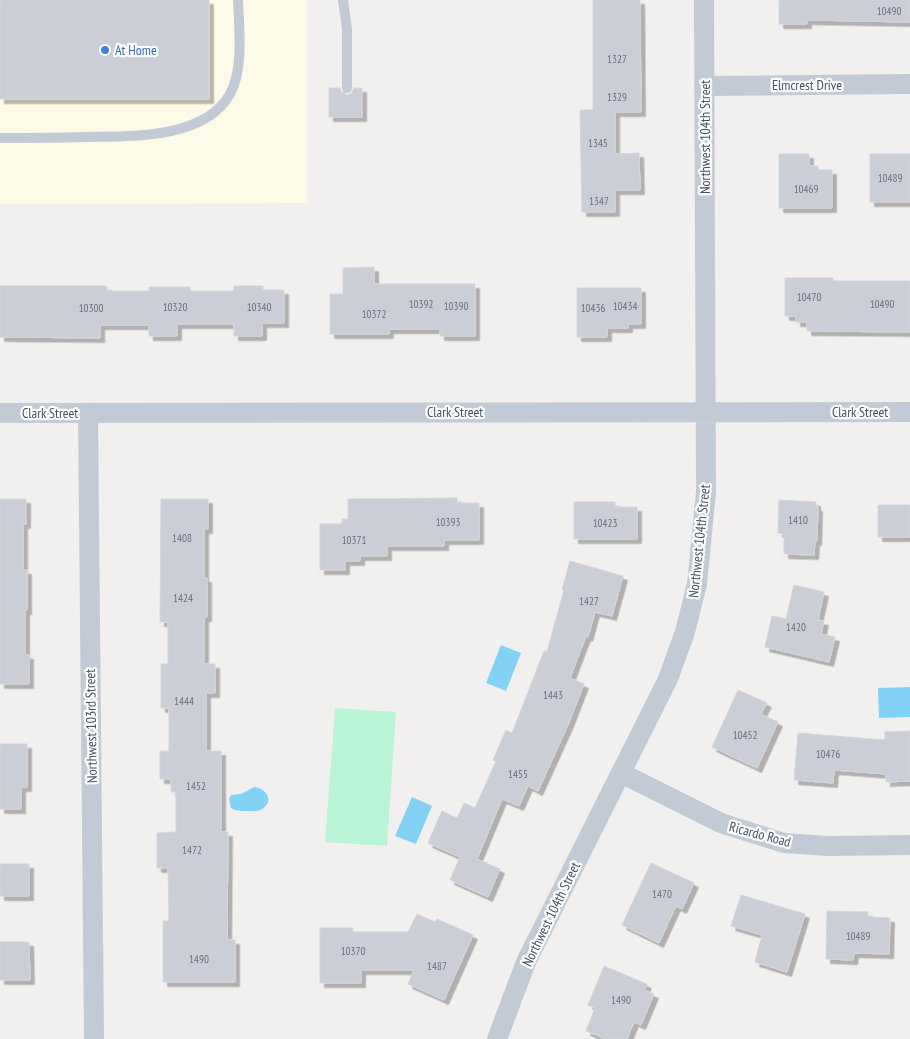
<svg xmlns="http://www.w3.org/2000/svg" width="910" height="1039" font-family="'PT Sans Narrow',sans-serif">
  <style>
    .commercial { fill: #fefae8 }
    .green { fill: #baf4d7 }
    .water { fill: #82d2f6 }
    .building { fill: #cbced6; stroke: #d3d5dc; filter: url(#shadow) }
    .lines { fill: none; stroke-linecap: round; stroke-linejoin: round }
    .lane { stroke: #c2cad6; stroke-width: 10 }
    .street { stroke: #c2cad6; stroke-width: 20 }
    .shop-dot { fill: #3f7fe0; stroke: #fff; stroke-width: 2 }
    .labels { text-anchor: middle; dominant-baseline: central; stroke-width: 4.5; stroke-linejoin: round; paint-order: stroke }
    .number-label { font-size: 11px; fill: #66707e }
    .shop-label { font-size: 14px; fill: #366cbe; stroke: #fff; text-anchor: start }
    .street-label { font-size: 14px; fill: #455060; stroke: #fff }
  </style>
  <defs>
    <filter id="shadow"><feDropShadow dx="4.5" dy="4.5" stdDeviation="0" flood-color="#0004"/></filter>
  </defs>
  <rect width="100%" height="100%" fill="#f2f0ef"/>
  <path class="commercial" d="M0 0H307V203L0 204Z"/>
  <path class="green" d="M335 708 396 712 387 846 325 842Z"/>
  <path class="water" d="M501 645 521 653 506 691 486 683Z
    M910 687V717L879 718 878 688Z
    M254 787C266 788 275 801 262 809 258 812 251 811 246 811 240 811 236 811 231 808L229 799 231 795 241 794Z
    M412 797 432 806 416 844 395 836Z"/>
  <path class="building" d="M0 0H209V99H0Z
    M593 0H640L641 112H615V154L639 153 640 190H615V212H582L580 110H593Z
    M779 0H910V22L807 20V24H779Z
    M329 88H340L341 92 347 95 351 94 354 88H362V117H329Z
    M779 154H809V166H818V170H832V208H779Z
    M870 154H910V202H870Z
    M374 267V284H475V336H440V329H389V334H330V294H343V268Z
    M785 278H833V281H910V332L807 331V322H796V316H785Z
    M0 286H107V291H149V287H190V291H234V286H263V290H284V323H262V336H234V324H177V336H149V325H100V338L0 337Z
    M577 288H641V324H628V328H607V337H577Z
    M457 498V503H479V540H444V546H387V556H360V561H345V570H320V524H342V519H348V499Z
    M0 499H26V524H23V570H27V610H25V655H29V684H0Z
    M161 499H208V529H204V578H207V617H204V664H215V693H206V751H221V832H228L227 940H235V982H163V921H169L168 868H157V833L176 832V792H171V779H160V751H169V708H161V664H168V622H160Z
    M779 500 816 502V507H818L817 541H815L814 555 784 554V534L778 533Z
    M574 502H615V507H637V539H574Z
    M878 505H910V537H878Z
    M570 561 623 576 612 616 595 612 588 637 586 636 570 678 584 684 568 725 538 791 528 786 519 806 502 799 477 859 500 869 488 897 450 880 460 857 428 843 442 811 457 818 464 803 475 808 496 761 493 760 506 730 512 733 544 651 547 652 564 590H562Z
    M794 585 824 592 818 620 824 621 821 634 835 637 829 662 765 647 772 616 786 619Z
    M738 690 767 703 761 714 778 722 757 768 712 747Z
    M910 731V781L886 782V774L834 770 833 783 794 780 798 733 885 740V732Z
    M0 744H27V787H21V809H0Z
    M651 863 694 883 682 909 676 906 659 943 622 925Z
    M0 864H29V896H0Z
    M741 895 805 914 787 972 755 962 762 935 731 926Z
    M827 911 868 912 867 917 890 918 889 954 854 953 853 960 826 959Z
    M417 914 435 922 437 919 473 935 444 1000 408 984 414 970H361V983H320V928H353V932H408Z
    M0 942H29L30 980H0Z
    M604 966 647 984 644 990 654 994 641 1025 634 1022 627 1039H606L586 1031 595 1008 588 1005Z"/>
  <g class="lines">
    <path class="lane" d="M343 0 347 29V88
      M0 138C28 138 56 138 84 137 129 136 204 140 230 94 244 69 239 28 238 0"/>
    <path class="street" d="M704 86 910 84
      M0 413 910 412
      M88 413 94 1039
      M621 773 721 823 784 843 828 846 910 845
      M497 1039 526 962 668 679 685 632 697 584 706 492 704 0"/>
  </g>
  <circle class="shop-dot" cx="105" cy="50" r="5"/>
  <g class="labels">
    <g class="number-label">
      <text x="889" y="11">10490</text>
      <text x="617" y="59">1327</text>
      <text x="617" y="97">1329</text>
      <text x="598" y="143">1345</text>
      <text x="890" y="178">10489</text>
      <text x="806" y="189">10469</text>
      <text x="599" y="201">1347</text>
      <text x="809" y="297">10470</text>
      <text x="421" y="304">10392</text>
      <text x="882" y="304">10490</text>
      <text x="456" y="306">10390</text>
      <text x="625" y="306">10434</text>
      <text x="175" y="307">10320</text>
      <text x="259" y="307">10340</text>
      <text x="91" y="308">10300</text>
      <text x="593" y="308">10436</text>
      <text x="374" y="314">10372</text>
      <text x="798" y="520">1410</text>
      <text x="448" y="522">10393</text>
      <text x="605" y="523">10423</text>
      <text x="182" y="538">1408</text>
      <text x="354" y="540">10371</text>
      <text x="183" y="598">1424</text>
      <text x="589" y="601">1427</text>
      <text x="796" y="627">1420</text>
      <text x="553" y="695">1443</text>
      <text x="184" y="701">1444</text>
      <text x="745" y="735">10452</text>
      <text x="828" y="754">10476</text>
      <text x="518" y="774">1455</text>
      <text x="196" y="786">1452</text>
      <text x="192" y="850">1472</text>
      <text x="662" y="894">1470</text>
      <text x="858" y="936">10489</text>
      <text x="353" y="951">10370</text>
      <text x="199" y="959">1490</text>
      <text x="437" y="966">1487</text>
      <text x="621" y="1000">1490</text>
    </g>
    <g class="shop-label">
      <text x="115" y="50">At Home</text>
    </g>
    <g class="street-label">
      <text x="807" y="85">Elmcrest Drive</text>
      <text transform="translate(705 137) rotate(-90)">Northwest 104th Street</text>
      <text x="455" y="412">Clark Street</text>
      <text x="860" y="412">Clark Street</text>
      <text x="50" y="413">Clark Street</text>
      <text transform="translate(699 541) rotate(-84)">Northwest 104th Street</text>
      <text transform="translate(91 726) rotate(-91)">Northwest 103rd Street</text>
      <text transform="translate(760 834) rotate(15)">Ricardo Road</text>
      <text transform="translate(551 914) rotate(-64)">Northwest 104th Street</text>
    </g>
  </g>
</svg>
